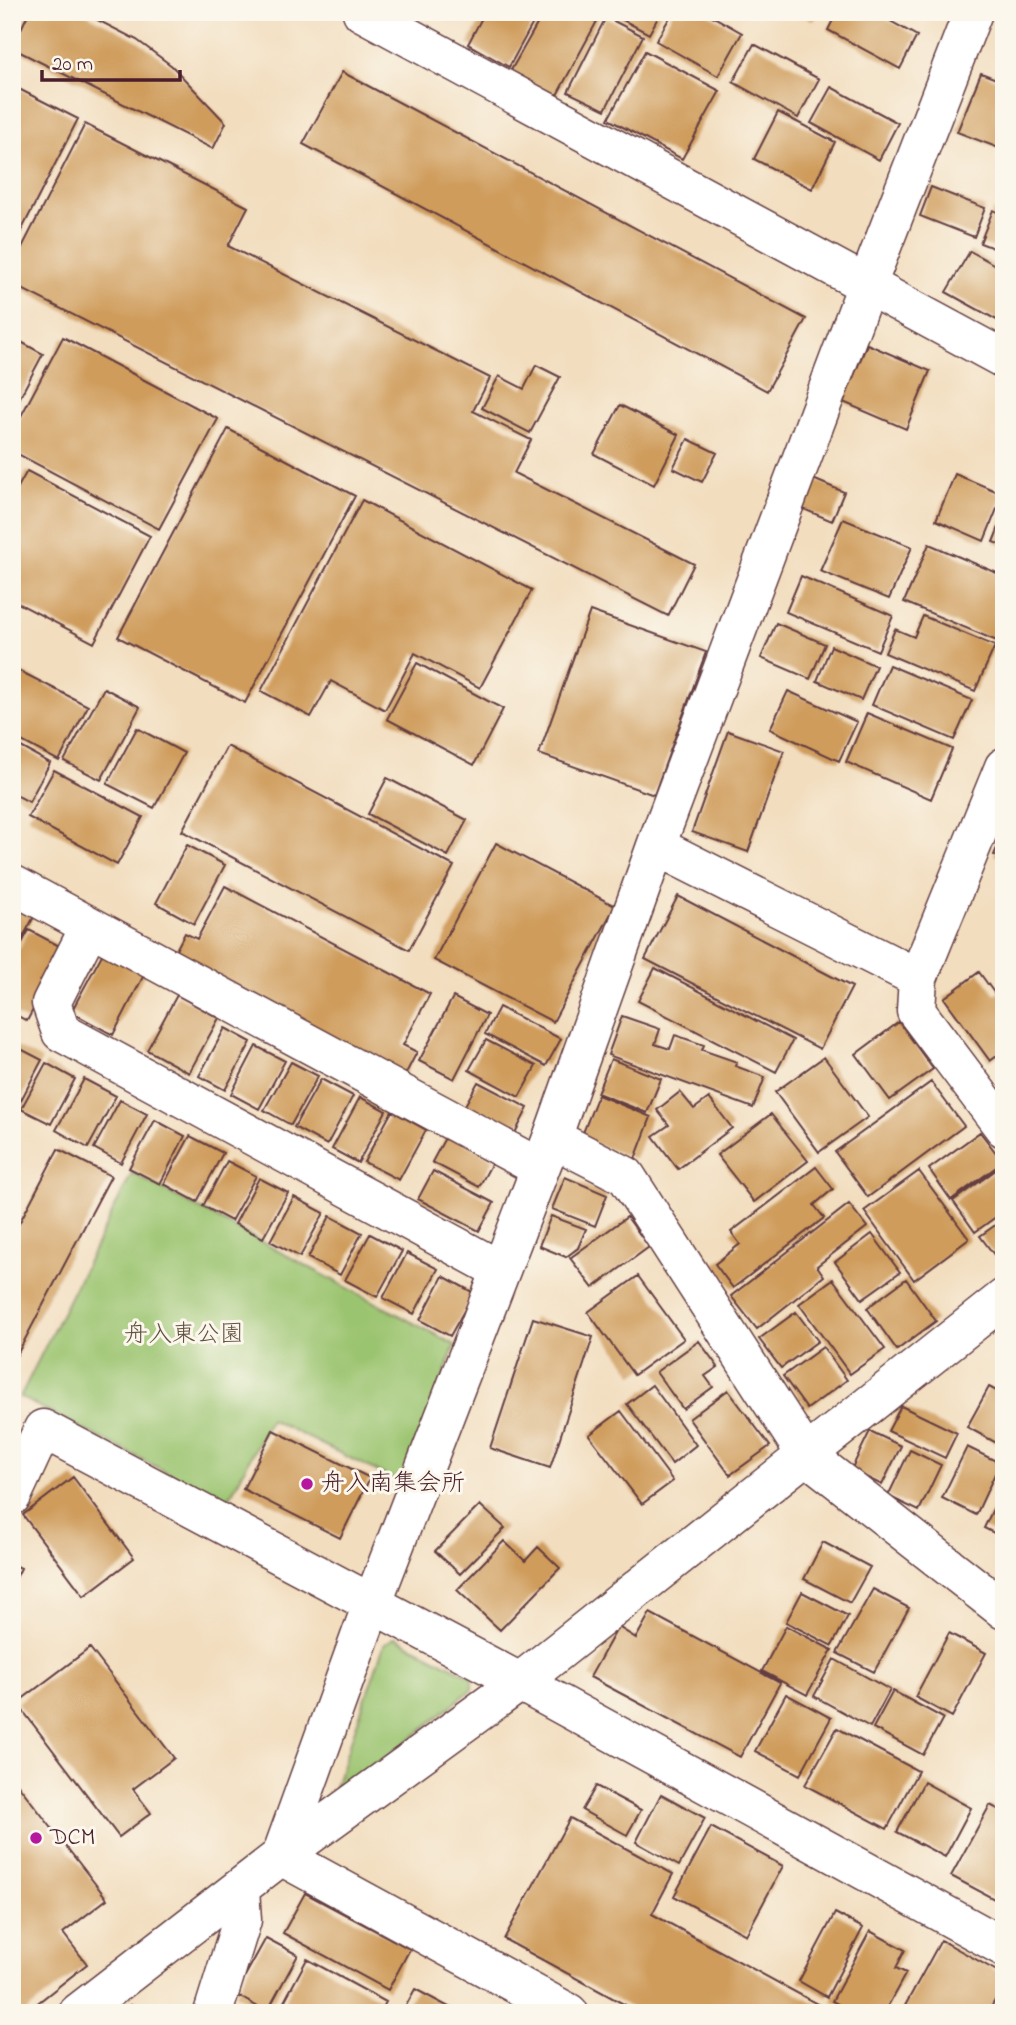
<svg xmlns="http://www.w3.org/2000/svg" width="1016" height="2025" font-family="'Indie Flower','Klee One',sans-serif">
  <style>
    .green { fill: #9bc470; stroke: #72724e; stroke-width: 2 }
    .building { fill: #cf9c5b }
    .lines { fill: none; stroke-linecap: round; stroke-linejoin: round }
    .street-casing { stroke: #633c41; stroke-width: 41 }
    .street { stroke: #fff; stroke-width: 38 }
    .poi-dot { fill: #b5179e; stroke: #fbf7ec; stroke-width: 2.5 }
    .labels { text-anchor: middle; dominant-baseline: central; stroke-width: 6; stroke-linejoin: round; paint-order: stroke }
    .park-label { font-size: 24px; fill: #625140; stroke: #fbf7ec }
    .poi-label { font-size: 24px; fill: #4a1f2b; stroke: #fbf7ec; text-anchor: start }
  </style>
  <rect width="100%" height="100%" fill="#fbf7ec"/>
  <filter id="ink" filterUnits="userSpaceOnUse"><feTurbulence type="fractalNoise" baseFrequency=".0143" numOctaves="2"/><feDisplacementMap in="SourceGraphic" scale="14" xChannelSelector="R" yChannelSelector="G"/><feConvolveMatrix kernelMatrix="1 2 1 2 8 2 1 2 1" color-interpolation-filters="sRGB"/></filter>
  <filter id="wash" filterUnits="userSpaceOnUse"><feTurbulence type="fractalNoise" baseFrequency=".00686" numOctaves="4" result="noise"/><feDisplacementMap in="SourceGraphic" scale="28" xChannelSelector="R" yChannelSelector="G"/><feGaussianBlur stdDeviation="1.57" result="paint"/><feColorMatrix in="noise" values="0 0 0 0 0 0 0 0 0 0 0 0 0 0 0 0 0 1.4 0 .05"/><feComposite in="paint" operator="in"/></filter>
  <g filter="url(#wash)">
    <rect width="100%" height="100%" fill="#f2ddbe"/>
    <path class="green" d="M132 1173 455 1345 403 1484 270 1419 227 1503 20 1397Z
      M395 1637 472 1677V1689L344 1793 335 1787 384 1645Z"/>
    <g id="blocks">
      <path class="building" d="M29 12H82L137 40 172 66 226 123 213 149 12 48Z
        M485 12H539L509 67 468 44Z
        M544 12H602L556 97 510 72Z
        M608 12H661L649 34Z
        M673 12H705L742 33 718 76 656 41Z
        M797 12H818L813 21Z
        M837 12H874L917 36 900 69 828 30Z
        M606 17 643 36 605 110 568 92Z
        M754 44 819 79 798 118 733 82Z
        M645 51 720 91 682 159 608 119Z
        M342 72 806 319 767 391 303 144Z
        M981 73 1004 82V150L957 132Z
        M15 87 78 119 12 249V93Z
        M831 87 898 123 879 160 811 123Z
        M778 112 835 142 812 189 754 159Z
        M85 124 248 207 228 246 490 378 473 411 531 440 514 473 694 564 668 616 12 284V267Z
        M931 187 985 208 974 237 920 216Z
        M993 210 1004 215V252L980 243Z
        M970 251 1004 270V324L946 292Z
        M12 337 43 354 12 412Z
        M63 337 218 419 159 529 12 451V433Z
        M867 344 930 371 906 429 843 402Z
        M536 365 560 377 530 433 482 408 499 376 524 389Z
        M620 405 679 435 654 485 594 454Z
        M228 429 355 496 245 703 118 637Z
        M688 439 717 453 702 482 673 468Z
        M27 471 150 536 94 643 12 600V498Z
        M955 474 1003 494 984 541 936 520Z
        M813 479 844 492 832 521 801 508Z
        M362 500 532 590 480 688 415 653 385 710 331 681 311 717 261 691Z
        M1004 515V546L993 542Z
        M843 519 912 547 889 599 820 571Z
        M929 544 1004 576V644L904 602Z
        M801 576 893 616 878 651 786 612Z
        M590 611 706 652 654 795 539 754Z
        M923 616 995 646 975 691 885 653 895 629 914 637Z
        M776 623 825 644 810 679 761 658Z
        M831 646 876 666 861 700 817 681Z
        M417 663 503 709 474 765 387 719Z
        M889 665 972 700 954 740 872 705Z
        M12 667 88 706 59 761 12 736Z
        M104 688 140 707 101 780 64 761Z
        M788 691 857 722 839 761 770 729Z
        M867 713 952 749 931 799 846 762Z
        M137 728 184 753 154 808 107 784Z
        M728 731 784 751 748 852 692 832Z
        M12 742 50 763 29 802 12 793Z
        M227 746 454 866 409 950 182 831Z
        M54 770 143 817 117 865 28 817Z
        M387 778 467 820 448 856 368 814Z
        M1004 832V859L994 855Z
        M496 843 615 906 553 1022 434 960Z
        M187 845 225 865 194 924 156 903Z
        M225 886 430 994 403 1045 417 1052 400 1085 169 963 185 933 197 939Z
        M678 896 852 987 820 1049 645 959Z
        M12 901 36 913 12 957Z
        M29 930 65 949 27 1021 12 1013V961Z
        M104 951 145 973 113 1035 71 1012Z
        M655 968 793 1040 776 1072 638 1001Z
        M979 972 995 994 1004 988V1051L990 1061 944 998Z
        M177 995 219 1018 189 1073 147 1050Z
        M453 997 487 1015 454 1079 419 1061Z
        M499 1007 561 1039 546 1066 485 1034Z
        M622 1016 660 1029 655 1044 670 1049 675 1035 704 1045 702 1050 737 1062 735 1066 765 1077 753 1108 608 1055Z
        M899 1022 933 1069 890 1100 856 1054Z
        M225 1028 251 1042 225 1090 199 1076Z
        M486 1040 536 1066 519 1097 469 1070Z
        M15 1046 42 1060 18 1106 12 1103V1052Z
        M256 1046 285 1061 259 1109 231 1094Z
        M824 1057 868 1117 819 1152 775 1092Z
        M611 1059 661 1079 647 1113 597 1093Z
        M291 1062 318 1076 291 1125 264 1110Z
        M46 1063 75 1079 51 1124 21 1109Z
        M84 1079 116 1096 88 1148 56 1130Z
        M321 1079 353 1096 327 1145 294 1127Z
        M478 1082 528 1108 514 1135 463 1109Z
        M931 1082 964 1126 868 1197 835 1152Z
        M680 1092 694 1109 709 1098 732 1128 678 1169 653 1136 669 1125 657 1110Z
        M598 1095 651 1117 635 1159 581 1138Z
        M360 1097 386 1111 358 1163 332 1149Z
        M120 1100 147 1114 121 1163 94 1148Z
        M392 1111 426 1130 399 1180 364 1162Z
        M771 1114 808 1161 754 1202 717 1155Z
        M155 1120 185 1136 160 1184 129 1168Z
        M980 1132 1003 1162 951 1200 929 1169Z
        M447 1134 494 1159 479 1187 432 1162Z
        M190 1136 223 1153 197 1202 164 1184Z
        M58 1149 111 1176 12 1364V1237Z
        M227 1161 256 1176 231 1221 203 1206Z
        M1004 1164V1211L975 1232 953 1201Z
        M816 1167 833 1189 814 1205 824 1218 733 1288 715 1264 740 1244 731 1232Z
        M433 1171 494 1203 479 1231 418 1199Z
        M919 1171 969 1239 914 1280 864 1211Z
        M565 1177 607 1195 595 1226 552 1209Z
        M259 1178 288 1193 263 1238 235 1224Z
        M294 1197 324 1213 300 1257 270 1241Z
        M849 1204 867 1227 817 1266 824 1276 757 1329 731 1296Z
        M330 1216 362 1233 340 1275 308 1258Z
        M551 1216 586 1229 578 1248 566 1257 539 1246Z
        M627 1217 649 1247 593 1288 570 1258Z
        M1004 1219V1268L980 1236Z
        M370 1234 402 1251 377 1297 345 1280Z
        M872 1234 900 1272 862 1299 835 1262Z
        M407 1253 438 1269 414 1314 383 1298Z
        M443 1276 474 1293 450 1336 420 1320Z
        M638 1276 684 1339 634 1375 588 1312Z
        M833 1279 885 1349 850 1374 799 1304Z
        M906 1279 936 1321 897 1350 867 1308Z
        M796 1312 818 1341 781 1368 759 1339Z
        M533 1318 593 1337 550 1468 490 1448Z
        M699 1341 718 1367 705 1376 713 1387 683 1409 656 1372Z
        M823 1347 847 1380 807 1409 783 1376Z
        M652 1385 696 1445 672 1464 627 1404Z
        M989 1387 1004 1395V1447L967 1427Z
        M728 1390 770 1446 730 1475 689 1419Z
        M901 1406 957 1433 945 1458 888 1431Z
        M621 1411 673 1481 642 1504 589 1435Z
        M273 1430 370 1478 340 1538 243 1489Z
        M870 1431 901 1446 882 1485 851 1470Z
        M967 1447 1000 1463 976 1515 942 1498Z
        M910 1450 941 1465 919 1511 888 1496Z
        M73 1477 134 1558 84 1596 23 1515Z
        M1004 1486V1538L984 1528Z
        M480 1505 505 1528 460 1574 435 1551Z
        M504 1541 525 1561 538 1547 560 1568 500 1630 457 1590Z
        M823 1542 870 1567 850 1603 804 1579Z
        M12 1564 21 1568 12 1586Z
        M873 1589 909 1608 874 1672 837 1653Z
        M802 1592 848 1616 832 1646 786 1622Z
        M650 1613 780 1683 740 1757 590 1677 618 1627 636 1638Z
        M786 1626 832 1650 807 1695 762 1671Z
        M949 1633 986 1653 952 1717 915 1697Z
        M90 1648 174 1758 133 1789 151 1813 119 1837 17 1703Z
        M834 1659 890 1690 870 1727 814 1696Z
        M893 1691 943 1718 923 1755 873 1728Z
        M786 1694 831 1718 800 1775 755 1751Z
        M837 1728 918 1771 887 1829 805 1785Z
        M12 1777 107 1899 63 1933 87 1964 25 2013H12Z
        M924 1782 971 1808 945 1857 897 1832Z
        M596 1786 641 1810 627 1835 582 1810Z
        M661 1794 705 1818 679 1866 636 1842Z
        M990 1805 1004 1812V1881L994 1899 951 1876Z
        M570 1818 673 1874 652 1914 821 2006 817 2013H640L504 1939Z
        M711 1827 783 1866 746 1935 674 1896Z
        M305 1893 410 1949 388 1990 283 1933Z
        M835 1913 863 1928 827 1997 799 1981Z
        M870 1931 905 1950 896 1968 906 1973 884 2013H855L832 2001Z
        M266 1938 298 1955 267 2012 235 1994Z
        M941 1940 1004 1975V1984L988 2013H901Z
        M307 1959 386 2002 380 2013H278Z
        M415 1989 460 2013H402Z
        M130 2005 145 2013H125Z"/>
    </g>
  </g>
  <g filter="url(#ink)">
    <use href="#blocks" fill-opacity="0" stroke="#633c41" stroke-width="2"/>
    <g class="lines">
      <g class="street-casing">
        <path id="street" d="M362 12 1004 359
          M1004 767 918 978 916 1011 1004 1128
          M656 846 918 978
          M12 884 90 926 51 1003 61 1032 500 1270
          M90 926 540 1168
          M552 1138 626 1176 806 1455 1004 1610
          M12 1496 43 1429 520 1682 1004 1947
          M78 2013 281 1856 520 1682 1004 1298
          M213 2013 242 1920 240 1889
          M569 2013 281 1856 372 1604 552 1138 656 846 867 285 973 12"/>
      </g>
      <use href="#street" class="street"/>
    </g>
  </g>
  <g class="poi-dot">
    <circle cx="307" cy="1484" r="7"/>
    <circle cx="36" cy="1838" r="7"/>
  </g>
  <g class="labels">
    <g class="park-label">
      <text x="184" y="1335">舟入東公園</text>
    </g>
    <g class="poi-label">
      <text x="321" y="1484">舟入南集会所</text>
      <text x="50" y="1838">DCM</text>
    </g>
  </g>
  <rect width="1016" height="2025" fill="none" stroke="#fbf7ec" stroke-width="42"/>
  <path d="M42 70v10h138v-10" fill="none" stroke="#4a1f2b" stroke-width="3.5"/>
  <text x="52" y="70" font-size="21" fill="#4a1f2b" stroke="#fbf7ec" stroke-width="5" paint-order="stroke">20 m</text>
</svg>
